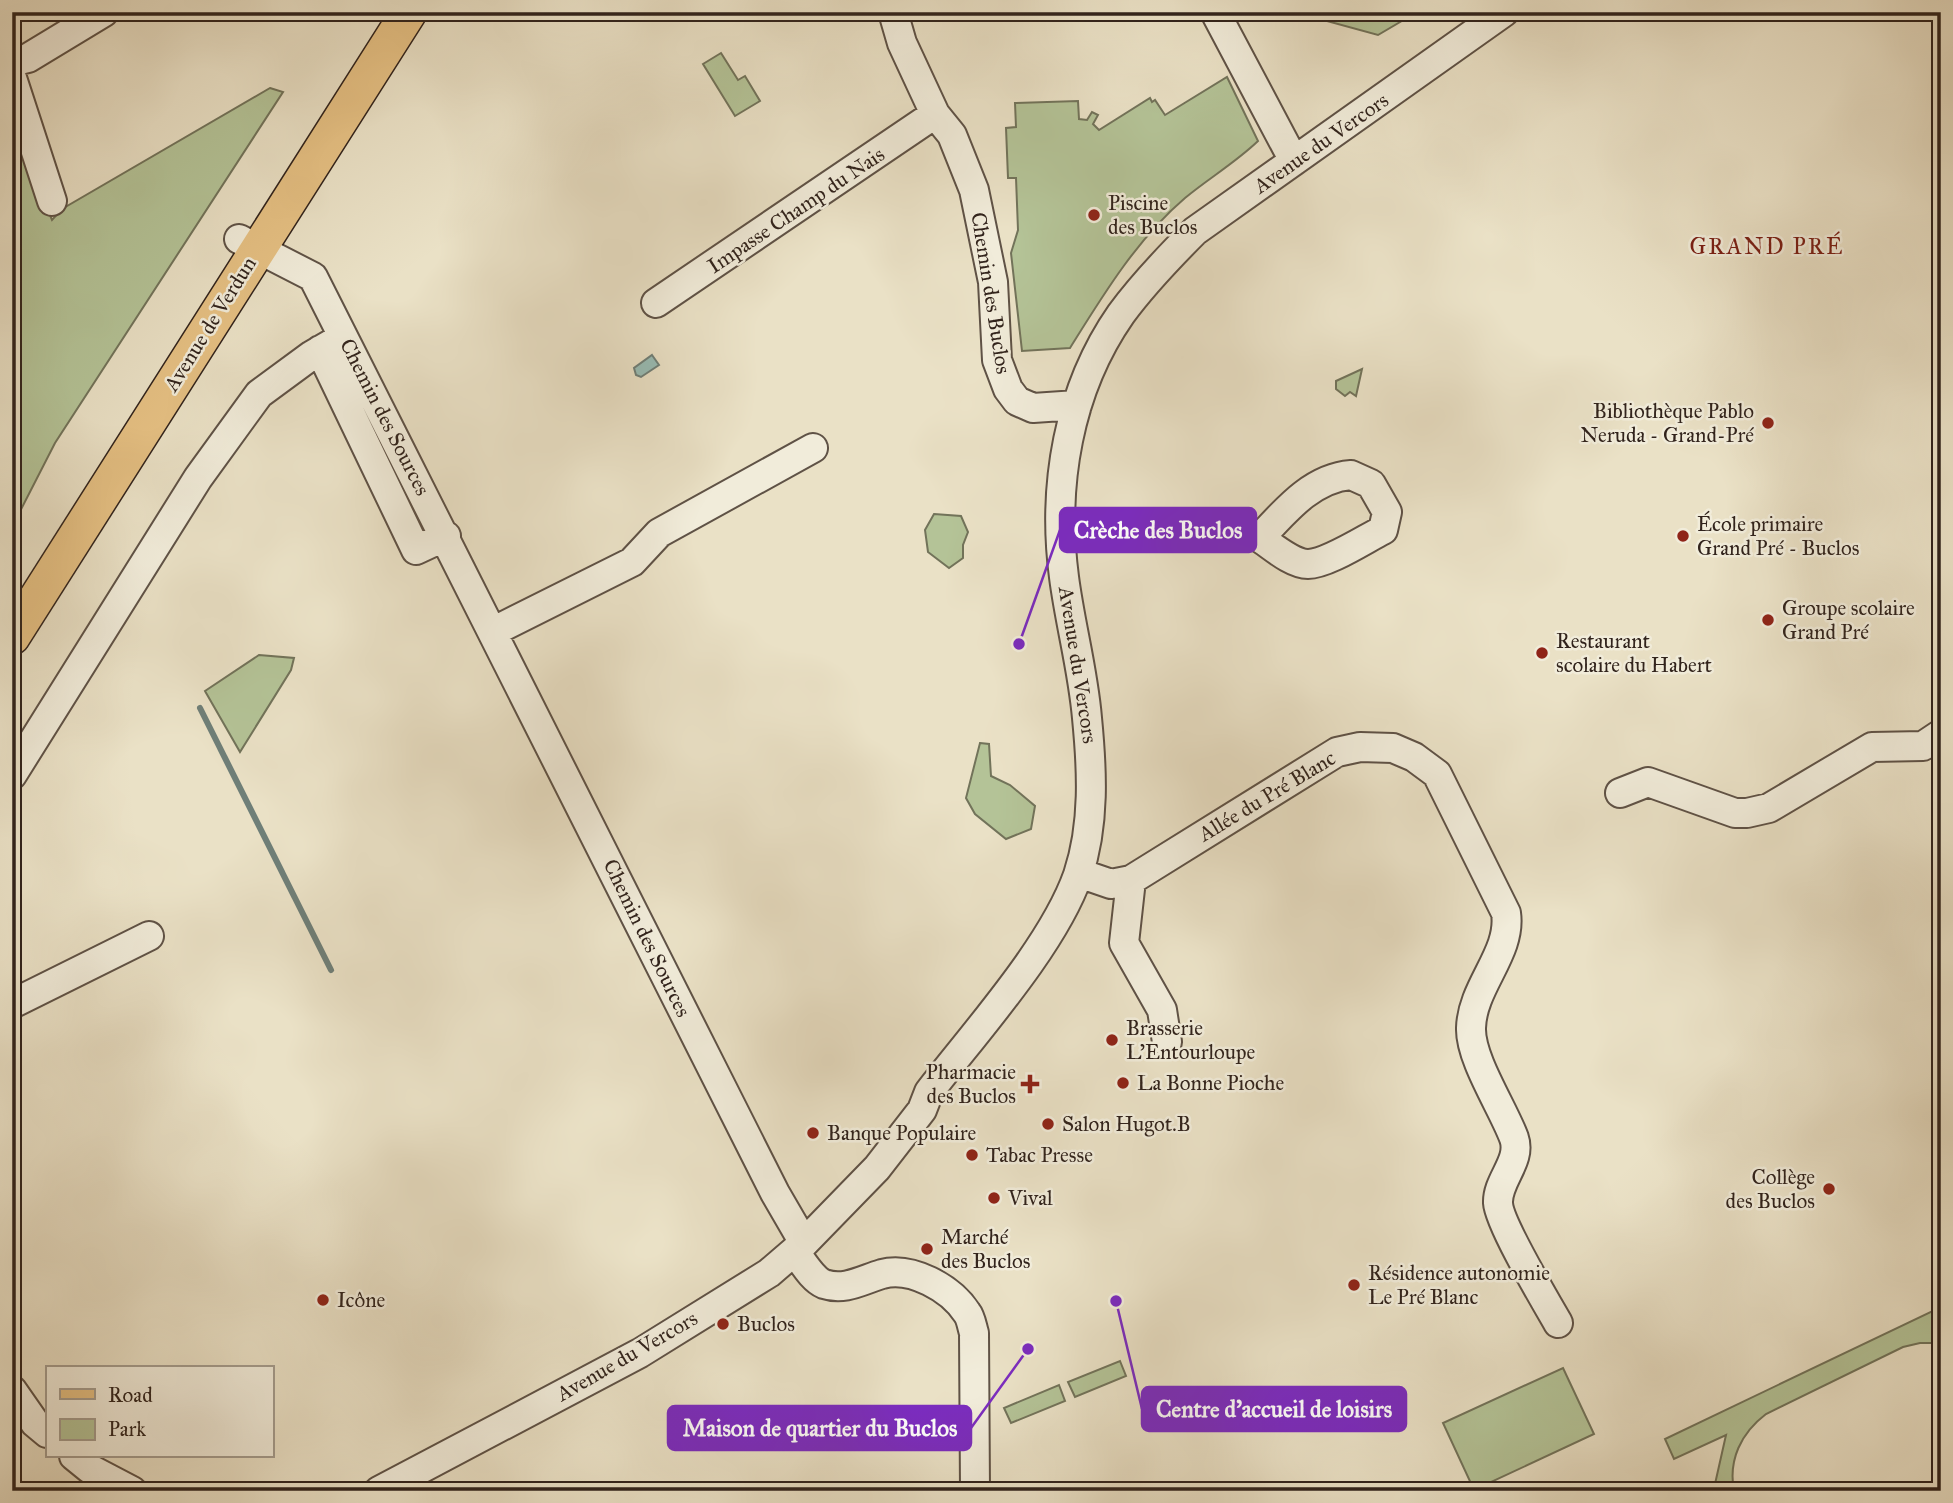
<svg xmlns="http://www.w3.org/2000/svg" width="1953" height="1503" font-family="'IM FELL Great Primer',serif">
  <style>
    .green { fill: #b4c397; stroke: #72735a; stroke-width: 2 }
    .water { fill: #98bdb6; stroke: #6f7f78; stroke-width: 2 }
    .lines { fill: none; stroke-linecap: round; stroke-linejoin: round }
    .stream { stroke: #6f7f78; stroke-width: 6 }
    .minor-casing { stroke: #5f5246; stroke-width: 32 }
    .major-casing { stroke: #31231c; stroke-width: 38 }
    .minor { stroke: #f1ecda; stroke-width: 28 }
    .major { stroke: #e5c083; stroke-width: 35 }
    .poi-dot { fill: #8f2418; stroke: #f1ecda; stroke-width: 2.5 }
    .labels { text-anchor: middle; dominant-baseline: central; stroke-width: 5; stroke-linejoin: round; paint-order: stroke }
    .street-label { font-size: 21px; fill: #31231c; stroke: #f1ecda }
    .poi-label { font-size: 21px; fill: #31231c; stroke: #f1ecda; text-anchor: start }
    .neighbourhood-label { font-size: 23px; letter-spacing: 2px; fill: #7a1f14; stroke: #f1ecda }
    .leader { fill: none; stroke: #7b2cbf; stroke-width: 2.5 }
    .callout-dot { fill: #7b2cbf; stroke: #f1ecda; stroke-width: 2.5 }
    .callout { fill: #7b2cbf; stroke: #7b2cbf; stroke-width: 2.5 }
    .callout-label { font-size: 23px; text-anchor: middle; font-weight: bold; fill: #fff }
  </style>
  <rect width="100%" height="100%" fill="#eae1c6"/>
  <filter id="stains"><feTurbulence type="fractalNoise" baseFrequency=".00286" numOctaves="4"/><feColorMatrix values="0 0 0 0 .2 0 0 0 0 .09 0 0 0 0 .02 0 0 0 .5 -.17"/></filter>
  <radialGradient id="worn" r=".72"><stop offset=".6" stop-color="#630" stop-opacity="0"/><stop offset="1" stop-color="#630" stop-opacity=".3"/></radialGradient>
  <path class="green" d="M1294 12H1417L1378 35Z
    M721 53 738 80 745 76 760 101 735 116 703 64Z
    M1227 77 1258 141C1235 163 1209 178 1185 198 1137 239 1103 295 1070 348L1022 351 1011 253 1018 230 1016 178H1008L1006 128 1016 127 1015 103 1078 101 1079 119 1087 120 1092 112 1098 115 1093 124 1099 130 1150 98 1152 102 1155 100 1165 115Z
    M270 88 283 92 55 443 12 527V127L52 220 62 209Z
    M1362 369 1356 396 1350 392 1345 396 1336 389V381Z
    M934 514 961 516 968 532 963 545V558L949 568 928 552 925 530Z
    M259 655 294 658 291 670 240 752 205 691Z
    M980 743 989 744 991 776 1010 785 1035 806 1031 829 1006 839 975 814 966 798Z
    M1941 1307V1343H1920L1903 1347 1766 1414C1741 1433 1728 1460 1734 1491H1717L1715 1484 1726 1435 1674 1459 1665 1439Z
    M1120 1361 1126 1376 1075 1397 1068 1382Z
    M1563 1368 1594 1434 1474 1490 1443 1423Z
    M1059 1385 1065 1401 1011 1423 1004 1408Z"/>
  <path class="water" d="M652 355 659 365 641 377 636 375 634 368Z"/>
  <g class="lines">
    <path class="stream" d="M200 708 331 970"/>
    <g class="minor-casing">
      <path id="minor" d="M893 12 902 43 935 114 952 135 974 190 993 282 997 360 1008 389 1017 401 1033 408 1077 405
        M1215 12 1294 161
        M12 62 28 58 104 12
        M12 78 52 201
        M239 239 313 277 775 1193 804 1243
        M656 303 935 114
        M320 350 416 550 446 536
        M1351 475 1371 484 1387 512 1383 530C1365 539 1327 564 1308 564 1292 564 1272 546 1260 538 1285 511 1312 478 1351 475Z
        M494 631 632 562 659 533 813 448
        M12 775 198 478 259 394 312 355 343 337
        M1620 793 1648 782 1735 813H1747L1769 808 1872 747 1923 746 1941 734
        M1079 873 1111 884 1131 880 1337 752 1360 747 1393 748 1414 757 1437 774 1506 913C1512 953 1472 986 1471 1028 1470 1059 1503 1108 1514 1138 1522 1161 1497 1180 1498 1203 1499 1223 1546 1302 1558 1323
        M1131 880 1124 943 1162 1010 1167 1042
        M12 1004 149 936
        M795 1252C803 1262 812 1279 824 1284 845 1291 862 1280 882 1274 911 1266 951 1288 967 1313 971 1318 972 1327 974 1333L975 1491
        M12 1390 35 1423 47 1433
        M74 1456 90 1469 132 1491
        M379 1491 640 1353 769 1273 804 1243 877 1168 922 1110 929 1092C976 1031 1053 946 1078 875 1095 824 1092 769 1087 718 1083 670 1070 624 1064 577 1052 486 1068 390 1121 314 1143 284 1169 257 1195 231L1504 12"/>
    </g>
    <g class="major-casing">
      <path id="major" d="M12 637 409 12"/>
    </g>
    <use href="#minor" class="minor"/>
    <use href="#major" class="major"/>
  </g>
  <g class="poi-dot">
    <circle cx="1094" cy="215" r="7"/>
    <circle cx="1768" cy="423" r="7"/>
    <circle cx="1683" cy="536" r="7"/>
    <circle cx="1768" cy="620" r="7"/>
    <circle cx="1542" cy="653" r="7"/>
    <circle cx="1112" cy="1040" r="7"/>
    <circle cx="1123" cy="1083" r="7"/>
    <path d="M1026.5 1073.5h7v7h7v7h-7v7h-7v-7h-7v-7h7z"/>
    <circle cx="1048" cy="1124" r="7"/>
    <circle cx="813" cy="1133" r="7"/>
    <circle cx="972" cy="1155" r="7"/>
    <circle cx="1829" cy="1189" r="7"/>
    <circle cx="994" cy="1198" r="7"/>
    <circle cx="927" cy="1249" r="7"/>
    <circle cx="1354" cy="1285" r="7"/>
    <circle cx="323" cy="1300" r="7"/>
    <circle cx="723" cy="1324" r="7"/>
  </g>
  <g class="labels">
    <g class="street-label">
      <text transform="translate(1321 143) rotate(-35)">Avenue du Vercors</text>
      <text transform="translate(796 210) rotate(-34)">Impasse Champ du Nais</text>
      <text transform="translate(991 293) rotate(81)">Chemin des Buclos</text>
      <text transform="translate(210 324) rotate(-58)">Avenue de Verdun</text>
      <text transform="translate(385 417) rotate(63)">Chemin des Sources</text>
      <text transform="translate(1078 665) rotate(81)">Avenue du Vercors</text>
      <text transform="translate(1267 796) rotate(-31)">Allée du Pré Blanc</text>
      <text transform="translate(647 938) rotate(64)">Chemin des Sources</text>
      <text transform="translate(627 1356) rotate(-30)">Avenue du Vercors</text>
    </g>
    <g class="poi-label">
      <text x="1108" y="203">Piscine<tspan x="1108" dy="24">des Buclos</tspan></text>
      <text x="1754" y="411" text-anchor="end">Bibliothèque Pablo<tspan x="1754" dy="24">Neruda - Grand-Pré</tspan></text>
      <text x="1697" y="524">École primaire<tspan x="1697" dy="24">Grand Pré - Buclos</tspan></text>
      <text x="1782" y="608">Groupe scolaire<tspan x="1782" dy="24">Grand Pré</tspan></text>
      <text x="1556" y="641">Restaurant<tspan x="1556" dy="24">scolaire du Habert</tspan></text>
      <text x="1126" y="1028">Brasserie<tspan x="1126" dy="24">L'Entourloupe</tspan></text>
      <text x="1016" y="1072" text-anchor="end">Pharmacie<tspan x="1016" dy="24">des Buclos</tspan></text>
      <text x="1137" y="1083">La Bonne Pioche</text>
      <text x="1062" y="1124">Salon Hugot.B</text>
      <text x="827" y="1133">Banque Populaire</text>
      <text x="986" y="1155">Tabac Presse</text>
      <text x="1815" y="1177" text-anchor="end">Collège<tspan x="1815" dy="24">des Buclos</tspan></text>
      <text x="1008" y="1198">Vival</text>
      <text x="941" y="1237">Marché<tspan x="941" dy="24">des Buclos</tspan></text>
      <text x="1368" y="1273">Résidence autonomie<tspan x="1368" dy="24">Le Pré Blanc</tspan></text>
      <text x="337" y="1300">Icône</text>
      <text x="737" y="1324">Buclos</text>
    </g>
    <g class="neighbourhood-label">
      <text x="1767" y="246">GRAND PRÉ</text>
    </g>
  </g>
  <path class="leader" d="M1019 644L1060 530M1116 1301L1142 1409M1028 1349L971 1428"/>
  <g class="callout-dot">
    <circle cx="1019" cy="644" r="7"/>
    <circle cx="1116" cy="1301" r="7"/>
    <circle cx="1028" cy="1349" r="7"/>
  </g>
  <g class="callout">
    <rect x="1060" y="508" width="196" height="44" rx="7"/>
    <rect x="1142" y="1387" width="264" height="44" rx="7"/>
    <rect x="668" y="1406" width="303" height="44" rx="7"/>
  </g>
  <g class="callout-label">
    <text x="1158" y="538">Crèche des Buclos</text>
    <text x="1274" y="1417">Centre d'accueil de loisirs</text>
    <text x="820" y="1436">Maison de quartier du Buclos</text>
  </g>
  <rect width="1953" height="1503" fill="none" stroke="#eae1c6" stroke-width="42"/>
  <rect x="14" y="14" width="1925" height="1475" fill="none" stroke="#31231c" stroke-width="3.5"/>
  <rect x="21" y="21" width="1911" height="1461" fill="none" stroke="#31231c" stroke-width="2"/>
  <rect x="46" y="1366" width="228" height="91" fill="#f1ecda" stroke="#a49c8e" stroke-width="2"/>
  <rect x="60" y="1389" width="35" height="10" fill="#e5c083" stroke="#a49c8e" stroke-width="2"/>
  <text x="108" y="1402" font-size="21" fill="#31231c">Road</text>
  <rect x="60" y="1419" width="35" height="21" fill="#b4c397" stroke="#a49c8e" stroke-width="2"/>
  <text x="108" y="1436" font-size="21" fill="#31231c">Park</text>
  <rect width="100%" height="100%" filter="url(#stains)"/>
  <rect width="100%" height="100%" fill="url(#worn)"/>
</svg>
